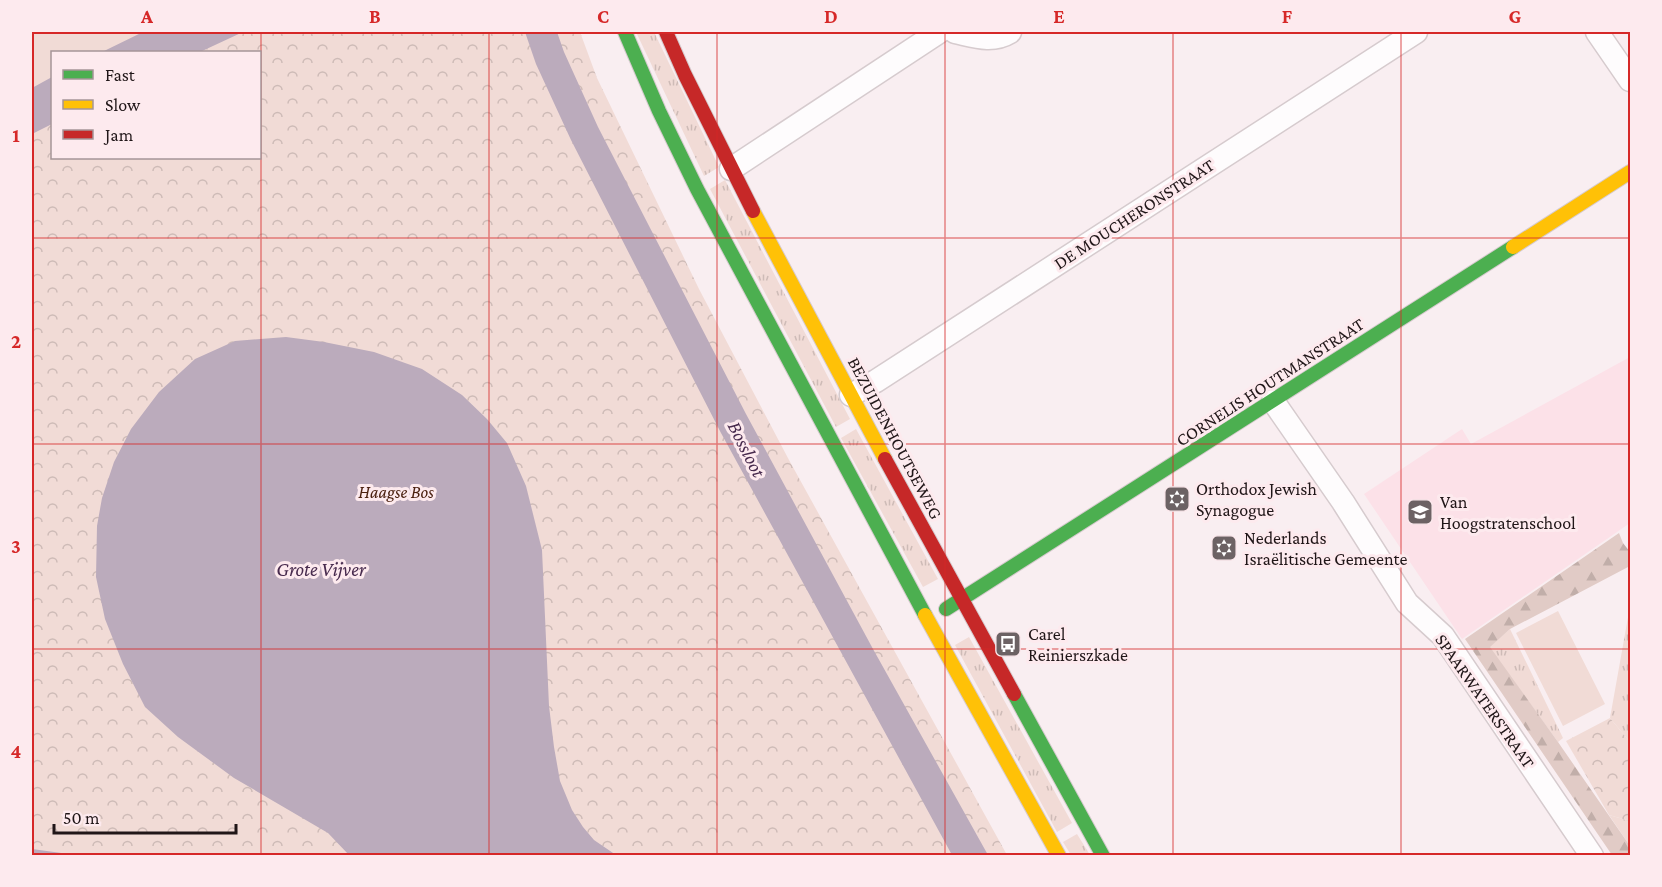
<svg xmlns="http://www.w3.org/2000/svg" width="1662" height="887" font-family="'Crimson Pro',serif">
  <style>
    .built { fill: #fce1e8 }
    .grass { fill: url(#grass-tufts) }
    .forest { fill: url(#forest-firs) }
    .park { fill: url(#park-crowns) }
    .garden { fill: #f1dbd6 }
    .water { fill: #bbabbc }
    .lines { fill: none; stroke-linecap: round; stroke-linejoin: round }
    .street-casing { stroke: #d6cbce; stroke-width: 25 }
    .fast-casing { stroke: #d6cbce; stroke-width: 16 }
    .slow-casing { stroke: #d6cbce; stroke-width: 16 }
    .jam-casing { stroke: #d6cbce; stroke-width: 16 }
    .street { stroke: #fefcfd; stroke-width: 22 }
    .fast { stroke: #4caf50; stroke-width: 14 }
    .slow { stroke: #ffc107; stroke-width: 14 }
    .jam { stroke: #c62828; stroke-width: 14 }
    .grid { fill: none; stroke: #d62828; stroke-width: 1.5; stroke-opacity: 0.55 }
    .labels { text-anchor: middle; dominant-baseline: central; stroke-width: 6; stroke-linejoin: round; paint-order: stroke }
    .street-label { font-size: 18px; fill: #201618; stroke: #fdeaee }
    .poi-label { font-size: 18px; fill: #201618; stroke: #fdeaee; text-anchor: start }
    .park-label { font-size: 18px; font-style: italic; fill: #4b2110; stroke: #fdeaee }
    .water-label { font-size: 20px; font-style: italic; fill: #472a4d; stroke: #fdeaee }
    .neatline { fill: none; stroke: #d62828; stroke-width: 2 }
    .grid-label { font-size: 20px; text-anchor: middle; font-weight: bold; fill: #d62828 }
  </style>
  <defs>
    <pattern id="grass-tufts" width="24" height="20" patternUnits="userSpaceOnUse" patternTransform="scale(1.5)"><rect width="24" height="20" fill="#f1dbd6"/><path d="M3 7l-1-3M5 7V3M7 7l1-3M15 17l-1-3M17 17v-4M19 17l1-3" fill="none" stroke="#cebbb7"/></pattern>
    <pattern id="forest-firs" width="22" height="20" patternUnits="userSpaceOnUse" patternTransform="scale(1.5)"><rect width="22" height="20" fill="#e1cbc6"/><path d="M5 1l3.5 6h-7zM16 11l3.5 6h-7z" fill="#c1aea9"/></pattern>
    <pattern id="park-crowns" width="20" height="18" patternUnits="userSpaceOnUse" patternTransform="scale(1.5)"><rect width="20" height="18" fill="#f1dbd6"/><path d="M2 6a3 3 0 1 1 6 0M12 15a3 3 0 1 1 6 0" fill="none" stroke="#cebbb7"/></pattern>
  </defs>
  <rect width="100%" height="100%" fill="#f9eef1"/>
  <path class="built" d="M1630 357V523L1462 639 1364 494 1462 429 1471 444Z"/>
  <path class="grass" d="M636 32H654L719 167 704 176Z
    M725 180 850 419 836 427 710 189Z
    M856 429 938 579 923 587 841 438Z
    M1630 606V742L1610 718Z
    M1510 629 1563 738 1558 742 1489 647Z
    M969 637 1072 823 1057 832 955 645Z
    M1609 815 1630 821V846Z
    M1077 834 1090 855H1071L1063 842Z"/>
  <path class="forest" d="M1619 533 1623 543 1630 552V566L1510 629 1490 647 1558 742 1630 846V856L1612 855 1465 639Z"/>
  <path class="park" d="M165 32H580L597 78 699 289 789 460 1007 855H32V97L52 87V158H260V52H122Z
    M1610 718 1630 742V821L1609 815 1566 741Z"/>
  <path class="garden" d="M32 32H165L122 52H52V87L32 97Z
    M1558 611 1605 704 1563 726 1516 633Z"/>
  <path class="water" d="M143 32H243L200 52H102Z
    M525 32H557L564 52 598 127 746 414 873 649 988 855H952L721 433 571 140 536 64Z
    M52 77V124L32 134V88Z
    M286 337 324 342 374 352 422 369 462 395 487 419 507 443 526 486 542 550 549 706 554 747 560 781 572 810 583 827 594 840 616 855H349L328 833 234 778 178 737 145 707 123 664 105 619 96 577 97 526 102 498 114 462 131 429 159 392 195 359 235 341Z
    M32 849 76 855H32Z"/>
  <g class="lines">
    <g class="street-casing">
      <path id="street" d="M955 32C974 36 992 43 1010 32
        M1597 32 1630 80
        M731 169 939 32
        M851 395 876 381 1416 32
        M1273 401 1343 502 1407 603 1443 636 1592 856"/>
    </g>
    <g class="fast-casing">
      <path id="fast" d="M625 32 659 111 697 189 925 615
        M946 609 1513 247
        M1014 694 1103 856"/>
    </g>
    <g class="slow-casing">
      <path id="slow" d="M753 211 885 459
        M1513 247 1630 172
        M925 615 1059 856"/>
    </g>
    <g class="jam-casing">
      <path id="jam" d="M666 32 685 75 753 211
        M885 459 1014 694"/>
    </g>
    <use href="#street" class="street"/>
    <use href="#fast" class="fast"/>
    <use href="#slow" class="slow"/>
    <use href="#jam" class="jam"/>
  </g>
  <path class="grid" d="M261 32V856M489 32V856M717 32V856M945 32V856M1173 32V856M1401 32V856M32 238H1630M32 444H1630M32 649H1630"/>
  <defs>
    <g id="synagogue-square" transform="scale(1.35)"><rect x="-9" y="-9" width="18" height="18" rx="4" fill="#6c6264" stroke="#fdeaee"/><path d="M0-6.5L5.6 3.2H-5.6ZM0 6.5L5.6-3.2H-5.6Z" fill="#fff"/></g>
    <g id="school-square" transform="scale(1.35)"><rect x="-9" y="-9" width="18" height="18" rx="4" fill="#6c6264" stroke="#fdeaee"/><path d="M0-5L7-2L0 1L-7-2ZM-4 1L0 2.5L4 1V4Q0 6-4 4Z" fill="#fff"/></g>
    <g id="bus-square" transform="scale(1.35)"><rect x="-9" y="-9" width="18" height="18" rx="4" fill="#6c6264" stroke="#fdeaee"/><path d="M-5-6H5V4H4V6H2V4H-2V6H-4V4H-5ZM-3.5-4V0h7V-4ZM-3.5 1.2v1.5H-2V1.2ZM2 1.2v1.5H3.5V1.2Z" fill="#fff"/></g>
  </defs>
  <g fill-rule="evenodd">
    <use href="#synagogue-square" x="1177" y="499"/>
    <use href="#school-square" x="1420" y="512"/>
    <use href="#synagogue-square" x="1224" y="548"/>
    <use href="#bus-square" x="1008" y="644"/>
  </g>
  <g class="labels">
    <g class="street-label">
      <text transform="translate(1134 214) rotate(-33)">DE MOUCHERONSTRAAT</text>
      <text transform="translate(1270 382) rotate(-33)">CORNELIS HOUTMANSTRAAT</text>
      <text transform="translate(895 438) rotate(62)">BEZUIDENHOUTSEWEG</text>
      <text transform="translate(1485 701) rotate(55)">SPAARWATERSTRAAT</text>
    </g>
    <g class="poi-label">
      <text x="1196" y="489">Orthodox Jewish<tspan x="1196" dy="21">Synagogue</tspan></text>
      <text x="1440" y="502">Van<tspan x="1440" dy="21">Hoogstratenschool</tspan></text>
      <text x="1244" y="538">Nederlands<tspan x="1244" dy="21">Israëlitische Gemeente</tspan></text>
      <text x="1028" y="634">Carel<tspan x="1028" dy="21">Reinierszkade</tspan></text>
    </g>
    <g class="park-label">
      <text x="396" y="492">Haagse Bos</text>
    </g>
    <g class="water-label">
      <text transform="translate(747 449) rotate(63)">Bossloot</text>
      <text x="321" y="569">Grote Vijver</text>
    </g>
  </g>
  <rect width="1662" height="887" fill="none" stroke="#fdeaee" stroke-width="66"/>
  <rect x="51" y="51" width="210" height="108" fill="#fdeaee" stroke="#a59598" stroke-width="1.5"/>
  <rect x="63" y="70" width="30" height="9" fill="#4caf50" stroke="#a59598" stroke-width="1.5"/>
  <text x="105" y="81" font-size="18" fill="#201618">Fast</text>
  <rect x="63" y="100" width="30" height="9" fill="#ffc107" stroke="#a59598" stroke-width="1.5"/>
  <text x="105" y="111" font-size="18" fill="#201618">Slow</text>
  <rect x="63" y="130" width="30" height="9" fill="#c62828" stroke="#a59598" stroke-width="1.5"/>
  <text x="105" y="141" font-size="18" fill="#201618">Jam</text>
  <path d="M54 824v9h182v-9" fill="none" stroke="#201618" stroke-width="3"/>
  <text x="63" y="824" font-size="18" fill="#201618" stroke="#fdeaee" stroke-width="4.5" paint-order="stroke">50 m</text>
  <rect x="33" y="33" width="1596" height="821" class="neatline"/>
  <g class="grid-label">
    <text x="147" y="23">A</text>
    <text x="375" y="23">B</text>
    <text x="603" y="23">C</text>
    <text x="831" y="23">D</text>
    <text x="1059" y="23">E</text>
    <text x="1287" y="23">F</text>
    <text x="1515" y="23">G</text>
    <text x="16" y="142">1</text>
    <text x="16" y="348">2</text>
    <text x="16" y="553">3</text>
    <text x="16" y="758">4</text>
  </g>
</svg>
